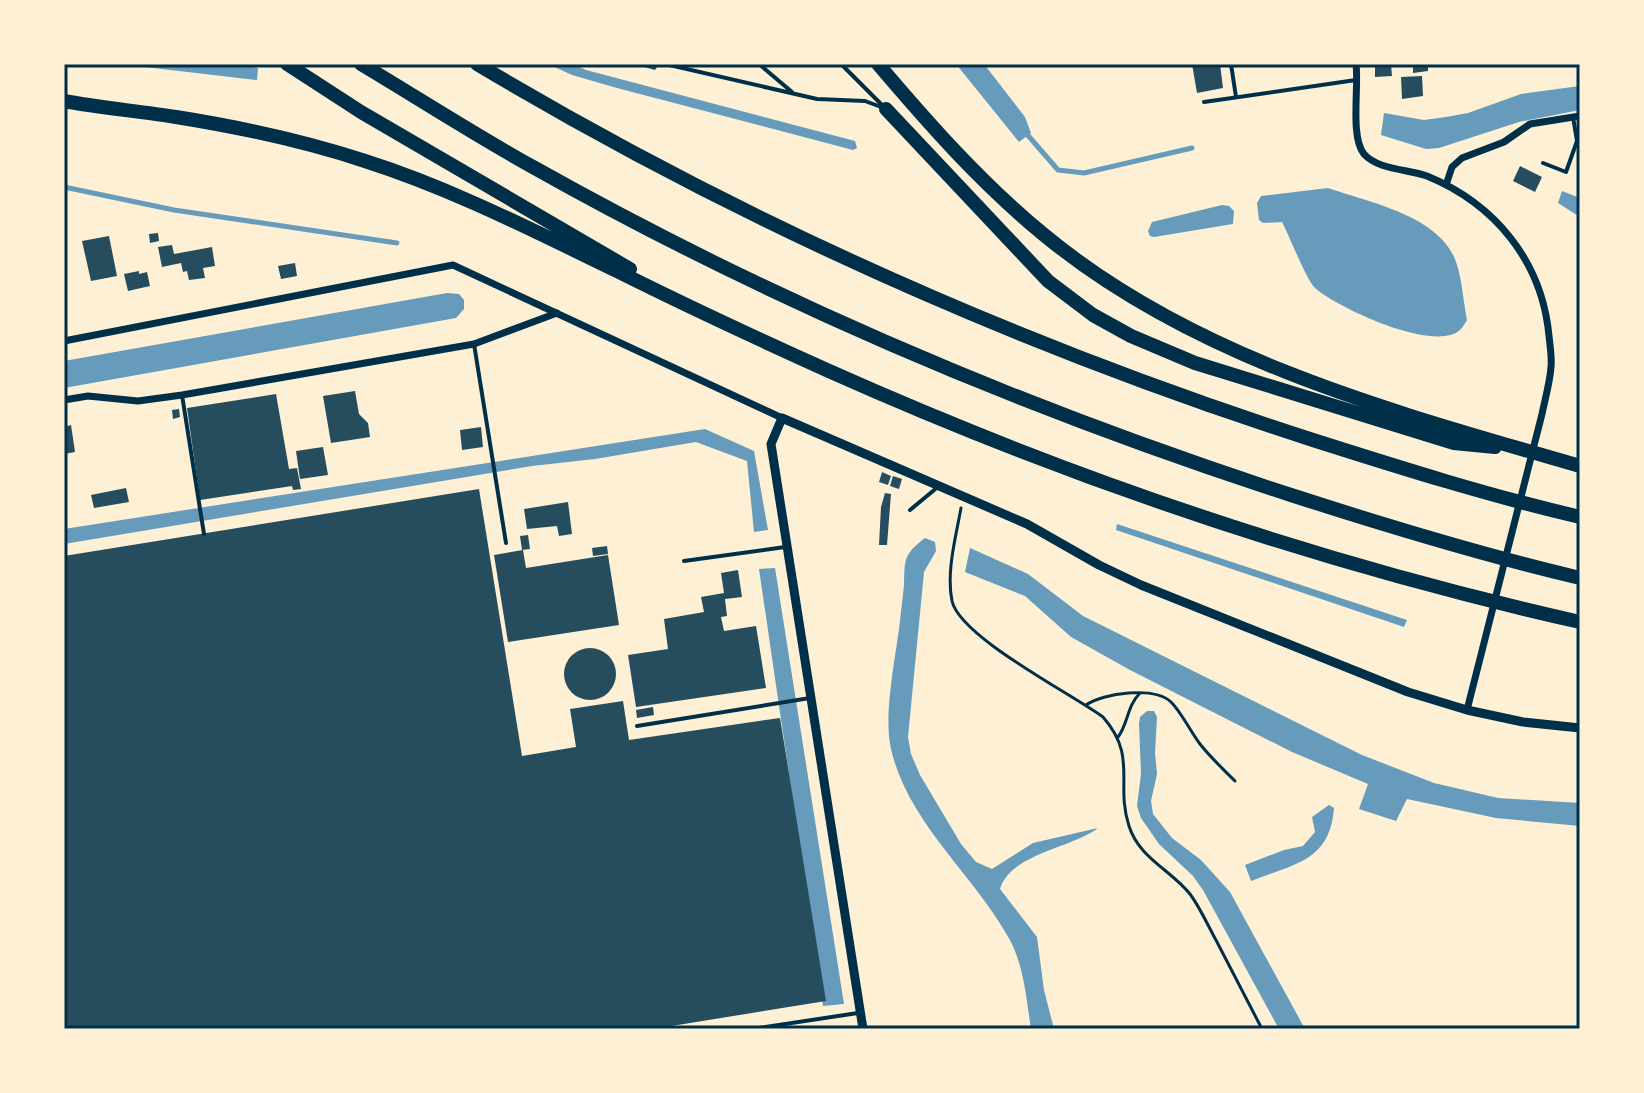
<svg xmlns="http://www.w3.org/2000/svg" width="1644" height="1093" font-family="'DM Sans',sans-serif">
  <style>
    .water { fill: #669bbc }
    .lines { fill: none; stroke-linecap: round; stroke-linejoin: round }
    .stream { stroke: #669bbc; stroke-width: 5 }
    .building { fill: #264d5e }
    .path { stroke: #003049; stroke-width: 3 }
    .service { stroke: #003049; stroke-width: 4 }
    .minor { stroke: #003049; stroke-width: 7 }
    .tertiary { stroke: #003049; stroke-width: 9 }
    .motorway { stroke: #003049; stroke-width: 14 }
    .neatline { fill: none; stroke: #003049; stroke-width: 3 }
  </style>
  <rect width="100%" height="100%" fill="#fdf0d5"/>
  <path class="water" d="M119 64H238L258 68 257 80Z
    M548 64H573L586 70 855 141 857 148 853 150 617 88 572 75Z
    M956 64H984L1025 117 1031 133 1019 142Z
    M1580 86V110L1519 122 1439 148 1426 149 1381 135 1384 113 1424 120 1446 117 1468 113 1521 94Z
    M1328 188C1368 202 1437 215 1455 259 1462 277 1463 300 1467 320 1465 323 1463 327 1460 330 1434 353 1338 308 1315 288 1307 281 1289 235 1282 222L1263 223 1259 220 1257 203 1261 196Z
    M1562 191 1580 198V217L1558 203Z
    M1222 205 1229 206 1234 211 1233 224 1154 237 1150 236 1148 231 1152 222Z
    M447 293 459 294 464 300V309L456 318 64 388V361Z
    M705 429 754 451 768 530 754 532 747 461 696 442 595 459 532 466 64 544V529Z
    M1117 524 1407 620 1404 627 1116 530Z
    M925 538 935 542 936 551 924 572 908 737 911 754 920 775 961 844 976 862 992 869 1033 843 1098 828C1072 848 1010 854 1000 889L1037 937 1044 990 1054 1029H1031C1026 997 1024 963 1007 935 971 872 908 822 891 749 883 715 896 656 900 621 901 609 903 597 904 584 905 559 903 555 925 538Z
    M970 548 1028 574 1083 616 1362 755 1434 783 1498 798 1580 803V826L1496 818 1407 799 1396 821 1359 809 1368 784 1292 752 1130 670 1071 637 1025 596 965 572Z
    M775 568 844 1004 823 1006 759 569Z
    M1147 711H1154L1157 717 1155 753 1157 774 1151 801 1153 814 1172 838 1201 860 1230 892 1305 1029H1279L1203 890 1193 876 1159 844 1141 818 1137 806 1141 774 1139 724 1140 717Z
    M1329 805 1334 808C1330 862 1293 864 1251 881L1245 865 1284 850 1303 846 1315 832 1312 817Z"/>
  <g class="lines">
    <path class="stream" d="M1025 132 1058 170 1084 173 1192 148
      M64 187 174 210 397 243"/>
  </g>
  <path class="building" d="M634 64H659L655 70Z
    M1192 64H1220L1223 88 1197 93Z
    M1375 64H1391L1392 76 1375 77Z
    M1428 64V71L1413 73V66Z
    M1422 76 1423 96 1402 99 1401 77Z
    M1520 166 1542 177 1535 192 1513 181Z
    M158 233 159 241 150 243 149 234Z
    M109 236 117 276 91 281 82 241Z
    M172 245 174 254 212 247 215 266 203 268 205 278 189 280 187 271 183 272 181 263 162 267 158 247Z
    M295 263 297 276 281 279 278 266Z
    M139 271V274L147 272 150 286 128 291 124 274Z
    M355 391 359 414 368 423 370 437 331 443 323 396Z
    M276 394 289 469 297 468 301 489 293 490 292 486 200 500 187 408Z
    M179 409 180 417 173 419 172 410Z
    M71 425 75 452 64 454V427Z
    M481 427 483 447 462 450 460 430Z
    M323 447 328 475 300 479 296 451Z
    M882 472 891 476 888 485 879 482Z
    M893 476 902 479 899 489 890 486Z
    M126 488 129 502 94 508 91 495Z
    M479 489 522 756 576 747 570 709 623 701 629 740 780 718 826 1001 653 1029H64V556Z
    M885 493 891 494 887 545H879L881 507Z
    M568 502 572 534 559 536 557 526 527 529 524 509Z
    M528 535 530 549 522 550 520 536Z
    M607 546 608 554 593 556 592 548Z
    M523 550 526 568 608 555 619 625 508 642 494 555Z
    M738 570 742 597 725 599 727 616 721 617 724 631 756 626 766 688 636 707 628 655 668 649 664 619 704 612 701 597 724 593 721 573Z
    M564 674a26 26 0 1 1 52 0a26 26 0 1 1-52 0Z
    M653 707 654 715 637 718 636 710Z"/>
  <g class="lines">
    <path class="path" d="M961 508C956 536 946 572 952 601 960 637 1070 693 1103 717 1138 757 1115 783 1129 826 1139 858 1171 870 1190 894 1201 909 1208 926 1217 942 1232 971 1247 1000 1262 1029
      M1086 705C1103 693 1154 686 1171 702 1182 713 1190 731 1200 744 1210 757 1223 769 1235 781
      M1118 737C1128 724 1127 706 1140 693"/>
    <path class="service" d="M665 64 817 99 865 101 881 107
      M759 64 792 92
      M841 64 884 107
      M1231 64 1236 97
      M1204 102 1356 80
      M1543 163 1566 172 1577 141 1573 117
      M474 344 506 543
      M182 395 204 534
      M910 510 939 486
      M684 561 785 547
      M637 726 810 698
      M752 1029 858 1013"/>
    <path class="minor" d="M1356 64C1359 87 1350 137 1364 154 1378 170 1408 169 1427 176 1495 204 1542 261 1549 336 1550 346 1552 357 1551 367 1550 382 1545 399 1542 414L1467 710
      M1446 185 1452 167 1462 158 1504 142 1530 124 1580 116
      M64 341 453 265 782 418
      M64 400 88 396 138 401 182 395 474 344 557 313"/>
    <path class="tertiary" d="M863 1029 771 444 782 418 1027 524 1099 565 1141 585 1408 692 1467 710 1523 722 1580 728"/>
    <path class="motorway" d="M287 64 361 112 630 269
      M361 64C418 98 475 135 533 167 773 302 1029 410 1291 495 1387 526 1482 555 1580 578
      M477 64C740 221 1021 346 1313 440 1401 468 1490 496 1580 517
      M878 64C929 124 981 183 1043 234 1195 360 1394 412 1580 466
      M64 101C101 108 139 111 176 117 239 127 304 141 365 161 453 189 534 231 617 271 687 306 758 339 829 371 1071 479 1322 564 1580 622
      M886 109 1048 281 1093 315 1131 336 1195 363 1454 443 1495 447"/>
  </g>
  <rect width="1644" height="1093" fill="none" stroke="#fdf0d5" stroke-width="132"/>
  <rect x="66" y="66" width="1512" height="961" class="neatline"/>
</svg>
